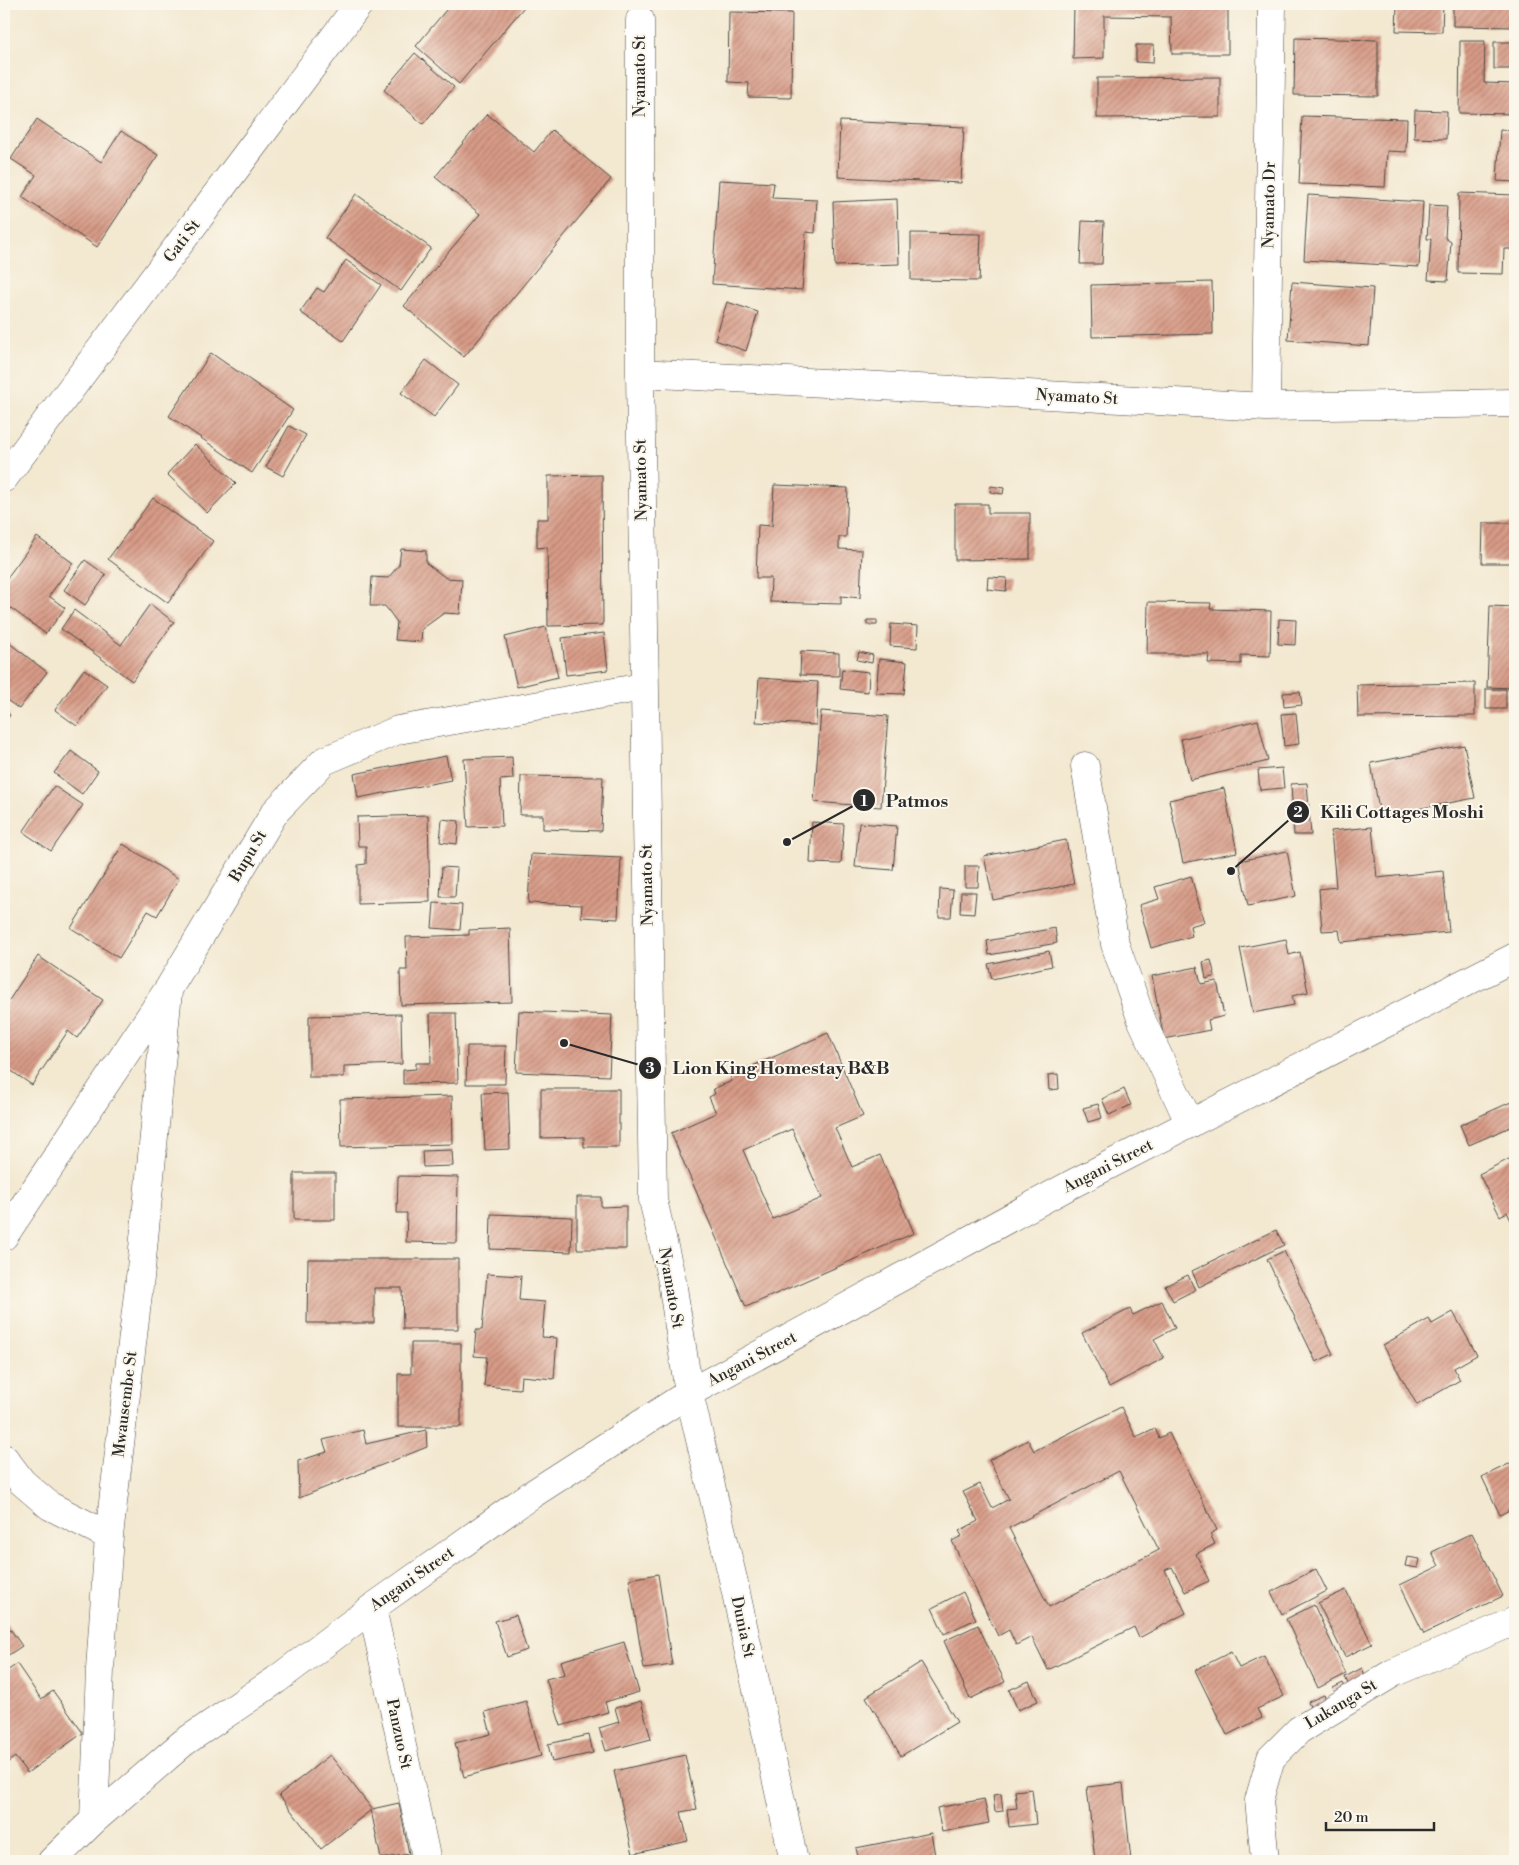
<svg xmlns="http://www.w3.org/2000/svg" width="1519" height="1865" font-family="'Libre Bodoni',serif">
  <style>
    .building { fill: url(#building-hatch); fill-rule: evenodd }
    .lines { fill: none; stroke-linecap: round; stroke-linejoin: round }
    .minor-casing { stroke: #494744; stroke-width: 29 }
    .tertiary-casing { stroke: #494744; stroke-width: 29 }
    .minor { stroke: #fff; stroke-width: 28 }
    .tertiary { stroke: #fff; stroke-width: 28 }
    .labels { text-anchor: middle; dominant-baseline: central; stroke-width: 4; stroke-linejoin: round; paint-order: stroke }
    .street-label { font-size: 16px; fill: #2b2b2b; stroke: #fbf7ec }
    .leader { fill: none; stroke: #2b2b2b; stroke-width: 2 }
    .callout-dot { fill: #2b2b2b; stroke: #fbf7ec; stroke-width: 2 }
    .mark-label { font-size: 15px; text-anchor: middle; font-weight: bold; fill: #fff }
    .callout-label { font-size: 18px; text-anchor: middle; font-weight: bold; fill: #2b2b2b; stroke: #fbf7ec; stroke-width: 4; stroke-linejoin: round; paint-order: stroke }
  </style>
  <defs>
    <pattern id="building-hatch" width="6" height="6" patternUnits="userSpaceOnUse" patternTransform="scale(1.25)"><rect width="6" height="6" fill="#d89b87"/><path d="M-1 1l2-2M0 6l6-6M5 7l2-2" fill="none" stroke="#af7f6f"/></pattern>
  </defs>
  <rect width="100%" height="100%" fill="#fbf7ec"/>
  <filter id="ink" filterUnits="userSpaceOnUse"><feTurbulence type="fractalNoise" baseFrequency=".02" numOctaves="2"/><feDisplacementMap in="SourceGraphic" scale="10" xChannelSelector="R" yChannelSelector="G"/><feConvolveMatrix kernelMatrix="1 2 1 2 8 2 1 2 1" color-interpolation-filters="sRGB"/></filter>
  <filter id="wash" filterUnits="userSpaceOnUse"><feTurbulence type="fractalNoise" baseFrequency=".0096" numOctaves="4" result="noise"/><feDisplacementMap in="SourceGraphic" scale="20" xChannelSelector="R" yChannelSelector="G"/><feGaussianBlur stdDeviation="1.12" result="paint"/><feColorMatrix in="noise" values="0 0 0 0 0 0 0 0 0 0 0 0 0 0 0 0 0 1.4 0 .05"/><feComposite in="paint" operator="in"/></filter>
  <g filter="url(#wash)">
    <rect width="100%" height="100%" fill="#f3e8d0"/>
    <g id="blocks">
      <path class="building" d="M451 4H520L524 7 459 84 416 46Z
        M1074 4H1228V54H1172L1171 17 1104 16V58L1073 59Z
        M1397 4H1443L1442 32 1396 31Z
        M1453 4H1515V27L1453 26Z
        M729 12 792 13 791 98 748 97 749 83 728 82Z
        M1295 38 1378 40V96L1294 95Z
        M1460 41H1485L1484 83 1515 84V114L1459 113Z
        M1494 42H1515V69H1494Z
        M1136 45H1154L1153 63 1136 62Z
        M415 53 454 87 423 124 384 90Z
        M1220 77V117L1097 118V78Z
        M1415 110 1447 111 1446 139 1414 138Z
        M487 114 534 152 552 130 611 179 464 357 404 306 480 214 435 177Z
        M1302 116 1407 119 1406 152 1387 151 1385 187 1299 184Z
        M37 119 101 162 121 131 158 155 97 247 22 197 36 175 11 159Z
        M840 121 964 127 961 183 838 177Z
        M1500 130 1515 131V182L1497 181Z
        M719 180 774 183 772 198 817 200 815 233 806 232 802 290 712 284Z
        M1459 193 1515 195V249H1504L1503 274 1458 273Z
        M356 194 431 248 401 291 325 238Z
        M1308 195 1423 202 1419 267 1304 260Z
        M897 199 899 264 835 266 833 202Z
        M1429 205 1447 206 1445 238 1451 242 1448 281 1428 280 1431 239H1427Z
        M1082 221 1104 222 1102 264H1080Z
        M911 233 981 234 979 281 911 280Z
        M346 260 381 285 343 341 300 312 317 288 324 292Z
        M1212 282 1213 334 1092 337 1091 285Z
        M1292 282 1373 288 1369 346 1288 340Z
        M727 302 758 312 746 351 715 340Z
        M211 353 293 410 252 473 169 416Z
        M426 360 458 385 434 417 401 393Z
        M289 426 306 435 283 476 266 467Z
        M195 444 236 483 207 513 167 474Z
        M602 475 603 625 548 626 547 547 537 548V519H548V476Z
        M774 485 848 488 846 537H839V549L862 550 860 598 841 596V604L770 602 771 578H756L758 525 772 526Z
        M991 486 1004 488 1003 494 990 492Z
        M153 498 213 541 168 603 108 559Z
        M955 504H988V513H1030V559L955 560Z
        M1483 523H1515V563H1482Z
        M37 537 73 563 49 596 65 608 46 634 4 603V582Z
        M401 549 426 551V563L446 578 462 579 460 614 444 613 422 629 421 642 395 640 397 622 385 606H370L372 577 388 578 399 565Z
        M85 560 106 575 85 605 64 590Z
        M988 577 1007 578 1006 591 987 589Z
        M1148 602 1211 603 1210 609 1271 611 1270 656 1241 655V664L1208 663 1209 654H1147Z
        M150 604 174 622 132 681 61 629 74 610 121 645Z
        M1490 606 1515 607V688L1487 687Z
        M1279 619 1296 620 1295 645 1278 644Z
        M867 620H877V625H867Z
        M891 624 918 626 917 648 890 646Z
        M546 627 558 677 517 687 505 637Z
        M604 633 608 670 566 675 562 638Z
        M4 639 47 672 19 709 4 698Z
        M801 651 839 653V676L800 675Z
        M859 652 873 655 872 663 857 660Z
        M879 659 907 662 904 694 876 693Z
        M84 669 107 685 77 726 55 710Z
        M842 669 869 672 868 692 840 689Z
        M759 678 818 682 816 725 756 722Z
        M1475 683V716L1358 717 1357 685Z
        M1486 689H1506V709H1486Z
        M1300 692 1302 705 1284 707 1283 693Z
        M4 711 10 715 4 724Z
        M821 711 888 716 881 807 814 802Z
        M1296 713 1299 744 1284 746 1281 714Z
        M1258 720 1268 761 1190 780 1181 739Z
        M1464 745 1475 798 1380 816 1371 763Z
        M71 751 98 771 82 794 54 773Z
        M446 756 451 780 358 798 354 774Z
        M512 757 513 779 500 780 502 826 468 827 464 759Z
        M1282 768 1284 788 1260 790 1258 770Z
        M521 776 603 777 601 831 543 829V815H520Z
        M1307 783 1311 835H1294L1291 784Z
        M54 786 83 805 51 851 23 832Z
        M1224 788 1237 852 1183 863 1169 800Z
        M428 815 430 902 358 904V865L366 864V846H358L357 817Z
        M442 819 459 821 457 844 440 842Z
        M812 822 844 824 841 864 810 863Z
        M859 823 897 826 893 870 855 867Z
        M1372 827 1377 878 1443 871 1449 932 1341 942 1339 930 1322 931 1319 889 1336 887 1331 831Z
        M1066 840 1074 884 993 900 984 856Z
        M123 844 179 879 157 916 148 911 119 958 71 928Z
        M1287 851 1296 896 1248 906 1239 861Z
        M531 854 621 858 618 919 581 917 582 905 528 903Z
        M965 866H979L978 887H965Z
        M442 867 457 868 455 897H440Z
        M1191 876 1204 922 1190 926 1192 936 1151 948 1139 905 1159 899 1155 887Z
        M940 889 953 890 951 917H939Z
        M961 892H976L974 914 960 913Z
        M434 903 462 905 460 930 432 928Z
        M510 928 512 1002 401 1005 400 970H407L406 937 469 935V930Z
        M1055 928 1057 943 989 955 987 941Z
        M1286 939 1289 955 1300 952 1308 992 1292 996 1294 1005 1253 1013 1240 948Z
        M1049 951 1052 966 992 979 988 964Z
        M38 956 103 1000 77 1038 68 1031 32 1085 4 1066V1008Z
        M1211 960 1215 976 1206 979 1203 962Z
        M1197 967 1201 984 1217 981 1224 1016 1208 1020 1210 1030 1164 1039 1152 976Z
        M519 1011 612 1015 609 1076 516 1072Z
        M430 1013H456L458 1083 403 1084V1070L416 1069V1063H431Z
        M401 1014 402 1064 344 1066V1077H309V1016Z
        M828 1033 863 1116 835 1128 852 1167 880 1155 914 1233 746 1307 671 1133 716 1113 709 1097 715 1094 713 1089 732 1081 730 1076ZM792 1129 822 1198 773 1219 743 1150Z
        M467 1046H506L505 1084H466Z
        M1058 1074 1059 1089 1049 1090 1048 1075Z
        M541 1089H619V1147H584V1137L541 1138Z
        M1124 1089 1131 1105 1109 1115 1102 1099Z
        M508 1092 510 1149 485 1150 482 1093Z
        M452 1096 453 1144 341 1147 340 1099Z
        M1511 1102 1515 1114V1125L1469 1145 1460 1125Z
        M1098 1104 1102 1118 1088 1122 1083 1108Z
        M452 1150 453 1166 423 1167 422 1151Z
        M1515 1156V1229L1507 1212 1500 1216 1479 1174Z
        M294 1173H335V1220H294Z
        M398 1176 458 1177 457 1243 406 1242 407 1213H397Z
        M577 1197H601V1207L626 1206V1249H577Z
        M491 1214 572 1217 571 1252 490 1249Z
        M1276 1230 1284 1245 1199 1287 1192 1271Z
        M1284 1251 1333 1354 1316 1362 1267 1259Z
        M308 1259H458V1329H403L402 1288H374V1323H307Z
        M487 1274 521 1276 519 1300 545 1302 542 1337 557 1338 554 1379 521 1376 520 1389 484 1386 487 1357 474 1356 476 1330H482Z
        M1188 1275 1195 1290 1173 1301 1165 1286Z
        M1162 1301 1175 1328 1154 1339 1164 1358 1109 1387 1082 1333 1130 1309 1133 1315Z
        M1453 1312 1477 1355 1454 1368 1460 1380 1417 1405 1383 1345 1429 1319 1432 1324Z
        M411 1343H461V1427H398V1374H411Z
        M1121 1407 1136 1437 1155 1428 1159 1438 1169 1433 1217 1530 1210 1534 1215 1544 1196 1554 1209 1581 1185 1592 1172 1567 1165 1570 1186 1613 1139 1638 1134 1627 1048 1670 1032 1637 1016 1645 1009 1630 998 1636 952 1541 962 1536 959 1531 978 1521 963 1492 980 1484 992 1508 1009 1499 989 1460 1028 1440 1034 1451ZM1119 1471 1159 1550 1049 1607 1009 1528Z
        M363 1430 366 1444 426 1430 427 1447 299 1498 298 1461 327 1452 323 1440Z
        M1515 1461V1507L1500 1515 1482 1477Z
        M1472 1533 1503 1596 1424 1634 1400 1585 1439 1566 1432 1552Z
        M1407 1557 1420 1559 1418 1568 1405 1566Z
        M1316 1569 1327 1591 1282 1614 1271 1592Z
        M658 1574 672 1665 644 1669 629 1579Z
        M1346 1590 1372 1644 1345 1657 1318 1603Z
        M963 1592 976 1619 944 1634 932 1608Z
        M1314 1605 1346 1674 1318 1688 1286 1619Z
        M516 1615 527 1650 507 1657 495 1621Z
        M4 1620 22 1646 4 1658Z
        M978 1625 1005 1682 970 1699 944 1641Z
        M624 1642 639 1692 605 1702 608 1712 561 1726 546 1679 565 1674 561 1661Z
        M1231 1652 1239 1668 1264 1656 1284 1696 1257 1709 1262 1718 1227 1735 1195 1670Z
        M921 1662 957 1722 901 1756 866 1697Z
        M17 1664 41 1699 53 1691 83 1733 27 1773 15 1757 4 1765V1673Z
        M1362 1668 1370 1687 1353 1695 1345 1677Z
        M1029 1681 1038 1701 1018 1710 1009 1690Z
        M1343 1683 1350 1698 1340 1703 1333 1688Z
        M1324 1695 1331 1708 1314 1716 1308 1702Z
        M526 1701 541 1756 464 1777 455 1743 491 1734 485 1712Z
        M641 1701 651 1739 606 1751 599 1728 619 1722 615 1708Z
        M589 1735 593 1753 552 1762 548 1744Z
        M330 1755 372 1809 399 1803 409 1854 381 1859 371 1810 321 1849 279 1795Z
        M685 1755 697 1809 681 1812 688 1841 633 1854 614 1771Z
        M1123 1783 1131 1861H1095L1087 1787Z
        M1032 1789 1036 1824 1009 1827 1007 1809 1017 1808 1015 1791Z
        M1001 1794 1003 1811 995 1812 993 1795Z
        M984 1799 989 1823 942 1832 937 1808Z
        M931 1833 936 1861H859L856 1848Z"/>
    </g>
  </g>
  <g filter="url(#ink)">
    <use href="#blocks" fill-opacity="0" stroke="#494744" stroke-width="1"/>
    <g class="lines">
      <g class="minor-casing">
        <path id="minor" d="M640 20V373L653 1200 672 1281 689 1393 733 1579 794 1861
          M640 373 1266 407 1515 403
          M1266 407 1272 4
          M4 478 359 4
          M1085 766 1115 944 1142 1021 1190 1124
          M4 1236 169 988 275 812 324 761 398 730 643 687
          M4 1458 22 1482 50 1506 109 1536
          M372 1608 427 1861
          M94 1820 100 1670 109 1536 141 1269 168 992
          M1265 1861 1259 1800 1271 1758 1299 1730 1393 1673 1515 1621"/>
      </g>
      <g class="tertiary-casing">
        <path id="tertiary" d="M52 1861 94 1820 183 1743 276 1680 372 1608 531 1495 689 1393 1070 1185 1515 957"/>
      </g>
      <use href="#minor" class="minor"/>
      <use href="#tertiary" class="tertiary"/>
    </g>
  </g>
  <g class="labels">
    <g class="street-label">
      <text transform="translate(640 76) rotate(-90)">Nyamato St</text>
      <text transform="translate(1269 205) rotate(-89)">Nyamato Dr</text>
      <text transform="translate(182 241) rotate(-53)">Gati St</text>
      <text transform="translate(1077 397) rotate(3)">Nyamato St</text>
      <text transform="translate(641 480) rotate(-91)">Nyamato St</text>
      <text transform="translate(248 856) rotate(-59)">Bupu St</text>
      <text transform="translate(647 885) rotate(-91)">Nyamato St</text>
      <text transform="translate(1108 1166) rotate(-27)">Angani Street</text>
      <text transform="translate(671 1288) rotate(80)">Nyamato St</text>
      <text transform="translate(752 1359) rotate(-28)">Angani Street</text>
      <text transform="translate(125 1404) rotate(-83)">Mwausembe St</text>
      <text transform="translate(412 1579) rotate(-35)">Angani Street</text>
      <text transform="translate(743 1627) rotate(78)">Dunia St</text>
      <text transform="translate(1341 1704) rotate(-31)">Lukanga St</text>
      <text transform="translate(399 1734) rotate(78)">Panzuo St</text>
    </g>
  </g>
  <path class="leader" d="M787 842L864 800M1231 871L1298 812M564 1043L650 1068"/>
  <g class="callout-dot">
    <circle cx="787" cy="842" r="5"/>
    <circle cx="1231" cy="871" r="5"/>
    <circle cx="564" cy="1043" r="5"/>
    <circle cx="864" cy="800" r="12"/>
    <circle cx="1298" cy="812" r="12"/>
    <circle cx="650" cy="1068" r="12"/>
  </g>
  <g class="mark-label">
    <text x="864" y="806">1</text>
    <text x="1298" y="817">2</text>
    <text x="650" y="1073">3</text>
  </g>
  <g class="callout-label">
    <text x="917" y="807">Patmos</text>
    <text x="1402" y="818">Kili Cottages Moshi</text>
    <text x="781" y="1074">Lion King Homestay B&amp;B</text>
  </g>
  <rect width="1519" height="1865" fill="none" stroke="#fbf7ec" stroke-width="20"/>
  <path d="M1326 1822v8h108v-8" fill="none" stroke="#2b2b2b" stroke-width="2.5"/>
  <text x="1334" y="1822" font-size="15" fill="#2b2b2b" stroke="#fbf7ec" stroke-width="4" paint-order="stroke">20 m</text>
</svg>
